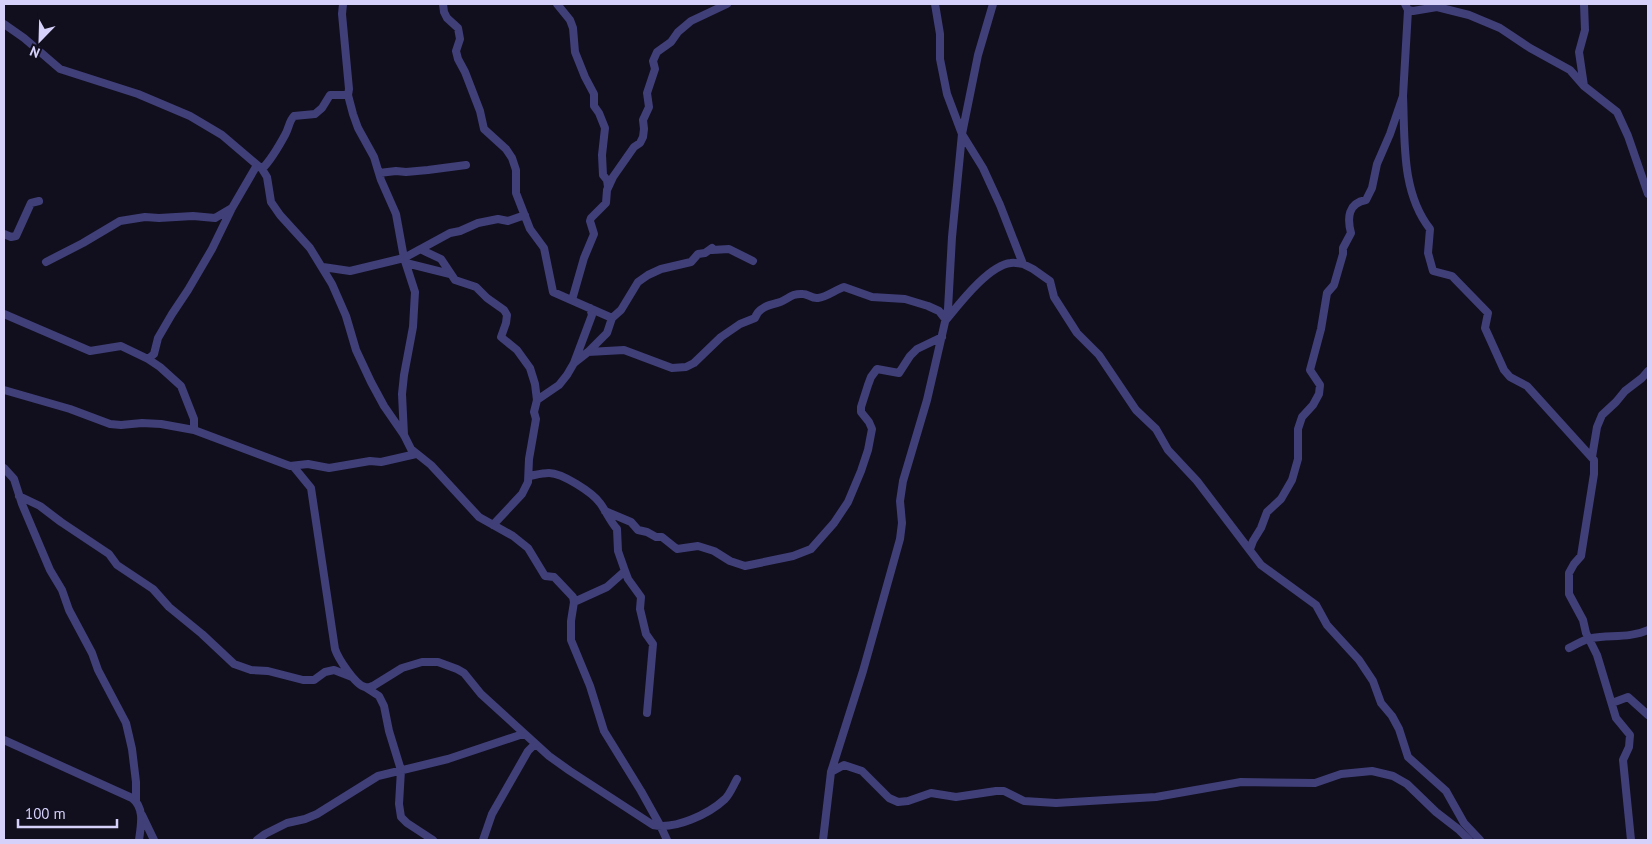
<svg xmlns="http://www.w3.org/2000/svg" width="1652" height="844" font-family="'PT Sans',sans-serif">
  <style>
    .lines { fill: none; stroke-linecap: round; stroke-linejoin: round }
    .minor { stroke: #403f78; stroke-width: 8 }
  </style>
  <rect width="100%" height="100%" fill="#110e1e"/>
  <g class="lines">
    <path class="minor" d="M343 4 342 14 349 89 348 95 353 114 358 128 374 157 381 180 396 214 404 258 415 292 413 327 404 375 402 394 404 435
      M443 4 444 12 447 18 458 28 460 39 456 51 458 59 465 72 480 111 484 129 506 149 512 158 516 170V193L530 229 544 248 553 292 612 318
      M557 4 570 20 573 28 575 52 585 77 594 94V106L599 113 605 128 602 155 603 175 607 180 608 187
      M935 4 940 34V59L947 94 962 134 983 168 1000 205 1023 264 1033 269 1050 281 1054 297 1077 333 1099 355 1136 410 1156 429 1168 450 1197 481 1261 565 1316 605 1327 625 1359 660 1373 681 1381 703 1392 716 1399 729 1408 757 1446 791 1464 823 1480 840
      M1405 4 1408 10 1413 11 1437 7 1469 15 1500 28 1530 48 1570 70 1584 86 1617 112 1628 136 1648 194
      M4 24 24 38 60 69 138 94 190 116 222 135 262 169 267 177 271 202 280 215 310 248 332 284 346 316 356 350 371 382 384 406 404 435 411 449 431 465 479 517 513 536 528 548 545 576 554 577 557 580 573 597 574 602 571 621V640L590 686 604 731 641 791 661 827 667 840
      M1584 86 1579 52 1585 30 1584 4
      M1403 96C1405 140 1401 192 1430 229L1428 253 1433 271 1452 276 1488 313 1485 328 1504 370 1510 377 1527 386 1594 460V474L1581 556 1574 564 1569 573V594L1583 620 1586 633 1597 655 1616 718 1630 735 1629 747 1623 760 1631 840
      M262 169C271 160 279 146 285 135 289 128 289 121 294 116L315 114 322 108 330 95H348
      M379 173 396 171 406 172 428 170 466 165
      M4 234 11 237 16 236 31 203 39 201
      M422 250 441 259 455 280 476 287 487 298 504 310 507 315 506 323 501 337 517 350 530 368 535 384 537 400 534 412 536 419 529 459 528 482 522 494 493 525
      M46 262 83 243 120 221 145 217 159 218 193 216 215 218 232 208
      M406 263 450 274
      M323 267 350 271 404 258 450 233 460 231 478 223 498 219 508 221 525 215
      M572 300 584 258 594 234 590 221 591 218 606 203 607 190 613 177 634 147 640 143 643 137 644 129 643 120 649 107 647 93 655 69 653 61 657 52 671 42 678 32 691 21 727 4
      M4 314 90 351 121 346 148 359 154 354 158 338 172 314 188 290 212 249 232 208 257 165
      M588 352 607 333 612 318 621 310 638 282 648 275 661 269 691 262 698 254 705 253 712 248V250L729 249 753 261
      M148 359 160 367 181 386 194 419V430
      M574 363 592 315 590 308
      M4 390 70 409 110 424 121 425 142 423 161 424 194 430 290 466 308 464 329 468 370 461 381 462 416 454
      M537 400 559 385 567 375 574 363 588 352 624 350 672 368 686 367 694 363 721 337 740 324 755 318C758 308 769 305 777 303 787 301 790 293 803 294 808 294 812 299 818 298 827 297 835 290 844 287L872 297 905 299 928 306 939 311 946 320C960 303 989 265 1011 263 1015 262 1020 264 1023 264
      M1592 457 1597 427 1602 415 1616 402 1625 391 1642 378 1648 371
      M293 466 311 488 335 649C338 658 355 685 365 687 368 688 369 687 373 686L402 668 422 662H438L457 669 464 673 481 694 549 756 570 771 653 825C675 830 709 814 725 799 730 794 733 786 737 779
      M4 468 14 479 22 504 50 570 62 590 69 610 92 653 98 670 126 723 132 749 136 782V801
      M529 476C535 475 542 473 549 473 562 473 592 492 600 503 606 511 610 521 617 529L618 551 625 571 607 587 574 602
      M19 496 40 506 61 522 109 554 117 565 153 589 169 607 202 634 234 664 251 670 268 671 303 680H314L325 672 334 670 352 677
      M605 511 631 522 638 530 647 532 656 537H662L677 549 698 546 714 551 730 561 745 566 793 556 811 549 834 523 848 502 861 471 868 450 872 429 869 422 861 412V407L868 385 871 377 877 369 899 373 910 356 917 349 942 337
      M1250 549 1253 541 1261 528 1267 512 1281 499 1292 480 1298 459V429L1302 417 1313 405 1319 394 1320 385 1310 370 1321 329 1327 293 1334 285 1343 254V248L1351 233C1347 218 1348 203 1366 200L1372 188 1377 164 1390 134 1403 96 1408 10
      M625 571 628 579 641 597 640 609 646 634 653 644 647 713
      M1569 648C1576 645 1584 639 1592 638 1610 635 1631 638 1648 630
      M365 687 379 696 384 706 389 731 401 770 399 804 401 817 407 823 433 840
      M1612 703 1628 697 1648 715
      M4 740 132 798C145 808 141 825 139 840
      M831 772 844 765 862 771 889 798 898 802 908 801 931 793 956 797 996 791H1004L1024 801 1056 803 1156 797 1241 782 1315 783 1341 774 1372 771 1393 776 1407 784 1436 812 1458 829 1469 840
      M142 815 154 840
      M257 840 265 834 287 823 305 819 317 814 378 776 448 759 523 734
      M483 840 492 814 528 751 535 744
      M823 840 831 772 863 671 900 539 902 523 900 501 903 481 927 400 948 309 952 237 962 134 978 55 993 4"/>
  </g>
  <rect width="1652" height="844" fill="none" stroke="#d5d1fa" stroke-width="10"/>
  <g transform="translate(40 40) rotate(203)" stroke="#110e1e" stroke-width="4" paint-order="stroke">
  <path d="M0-4L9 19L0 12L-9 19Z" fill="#d5d1fa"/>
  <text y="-8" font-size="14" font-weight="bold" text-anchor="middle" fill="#d5d1fa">N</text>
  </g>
  <path d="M18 819v8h99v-8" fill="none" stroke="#d5d1fa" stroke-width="2.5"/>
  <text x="25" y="819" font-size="15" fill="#d5d1fa" stroke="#110e1e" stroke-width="4" paint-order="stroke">100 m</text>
</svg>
